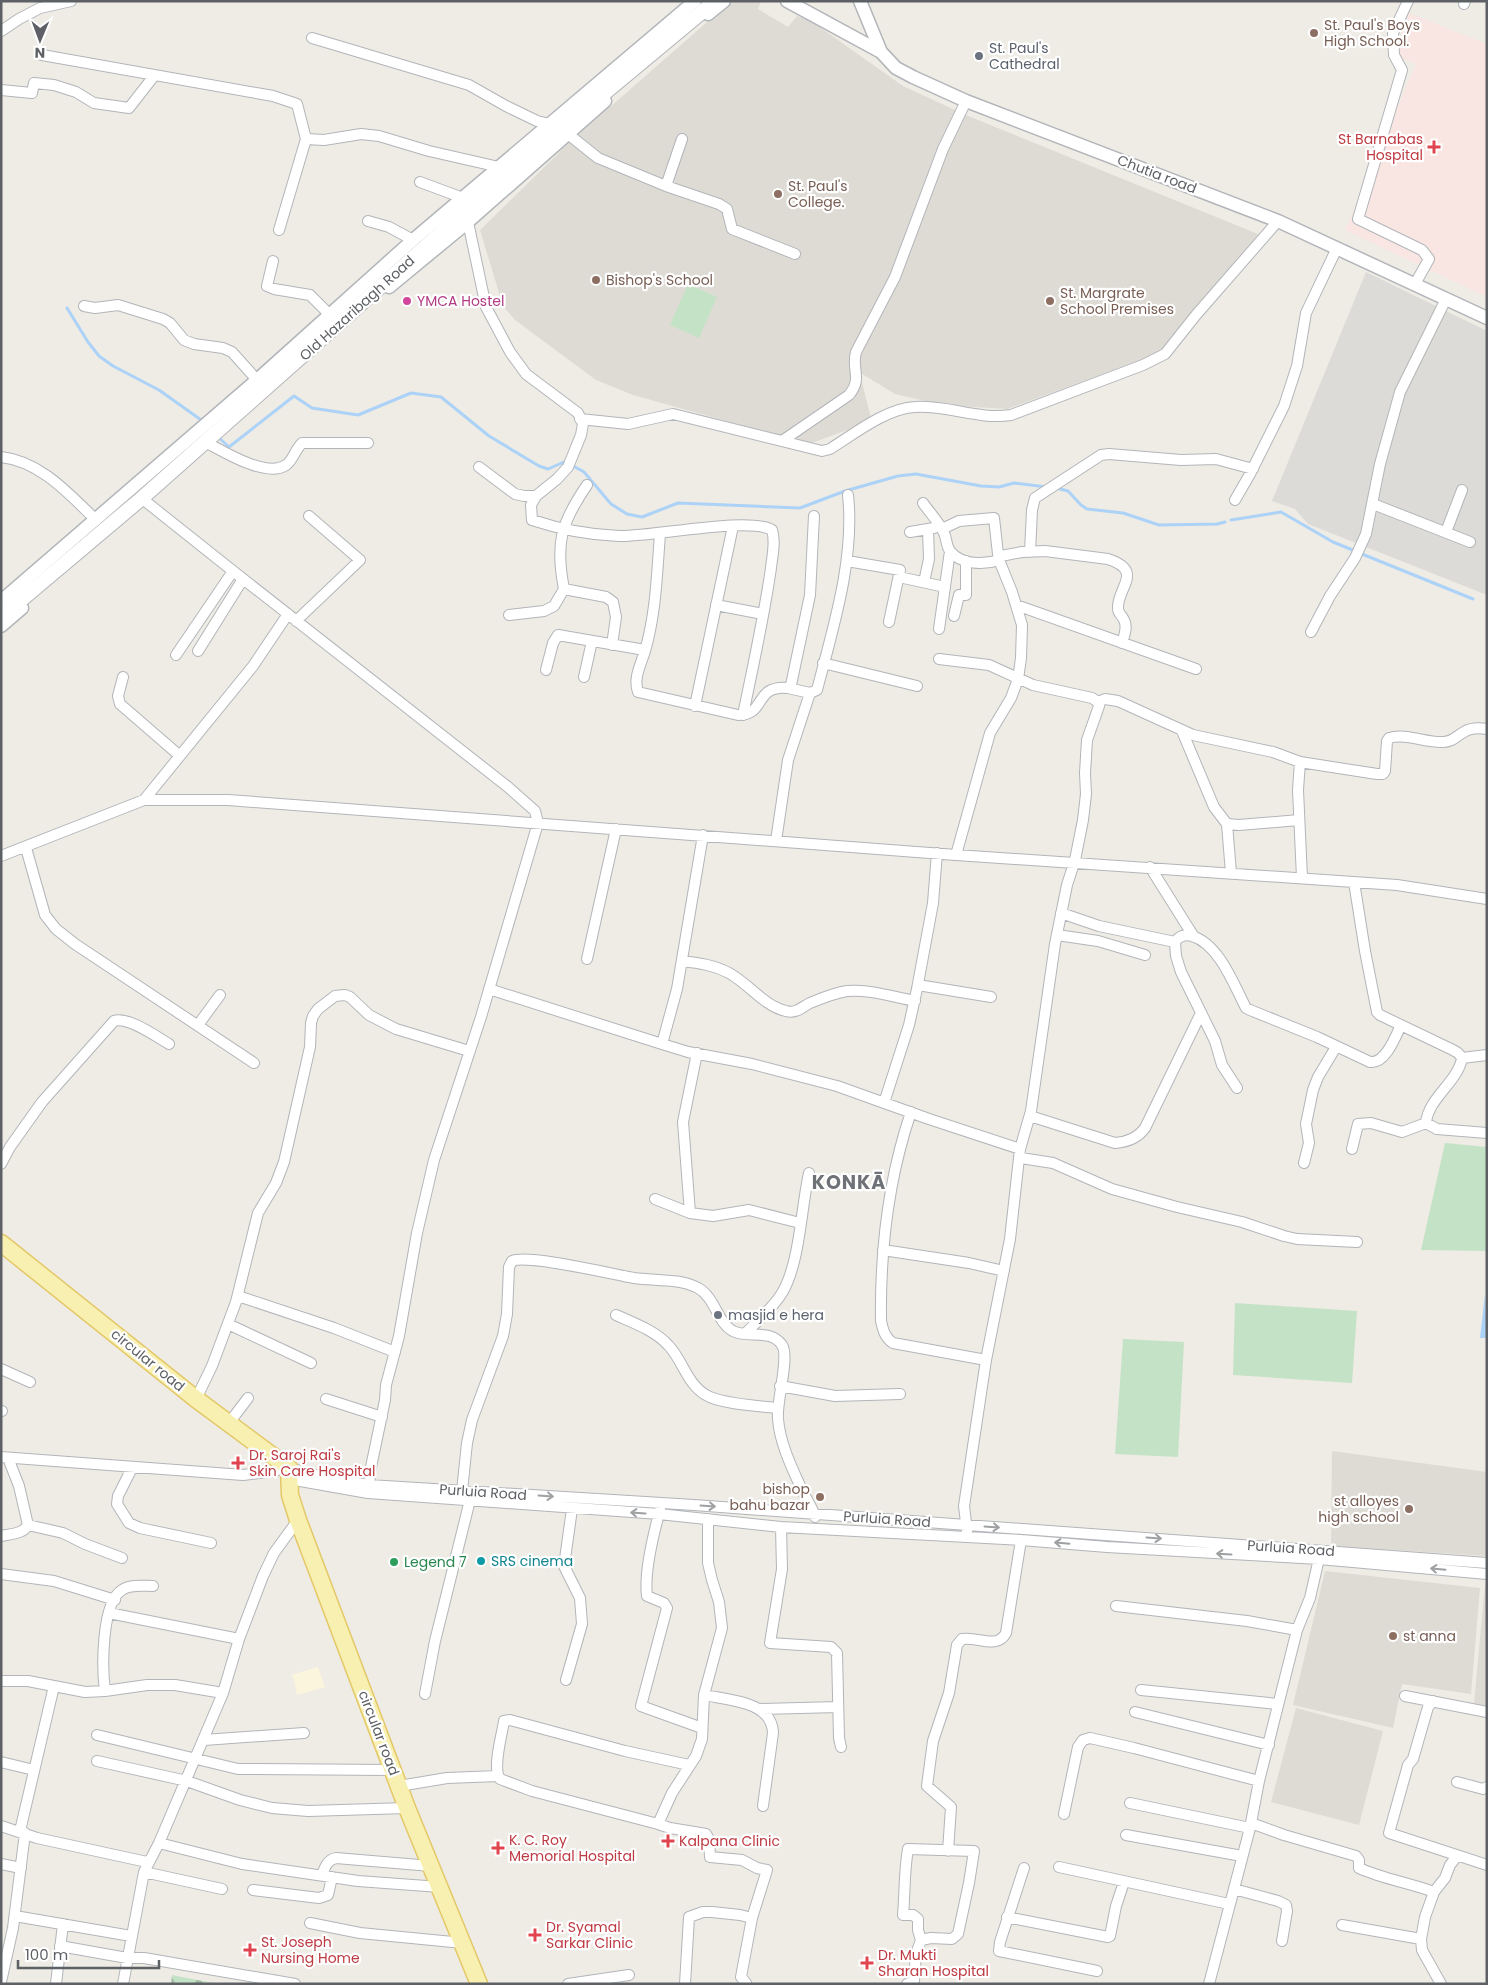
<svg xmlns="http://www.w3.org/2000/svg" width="1488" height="1985" font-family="Poppins,sans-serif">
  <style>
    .commercial { fill: #fbf5dd }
    .industrial { fill: #dddbd7 }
    .education { fill: #dedbd4 }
    .medical { fill: #f9e6e3 }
    .forest { fill: url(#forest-firs) }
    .park { fill: #c4e3c6 }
    .water { fill: #acd2f7 }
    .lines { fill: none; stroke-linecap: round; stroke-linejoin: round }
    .stream { stroke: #acd2f7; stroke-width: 3 }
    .minor-casing { stroke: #b2b5b9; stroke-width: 12 }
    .tertiary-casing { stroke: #b2b5b9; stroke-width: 15 }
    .secondary-casing { stroke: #b2b4b9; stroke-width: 16 }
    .primary-casing { stroke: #e4c868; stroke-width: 19 }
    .minor { stroke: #fff; stroke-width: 10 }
    .tertiary { stroke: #fff; stroke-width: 12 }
    .secondary { stroke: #fff; stroke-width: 14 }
    .primary { stroke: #f7f0b1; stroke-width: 16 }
    .oneway { stroke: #9ea0a2 }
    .education-dot { fill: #8d6e63; stroke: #fff; stroke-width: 2 }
    .worship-dot { fill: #6b7280; stroke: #fff; stroke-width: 2 }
    .health-dot { fill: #e0444e; stroke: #fff; stroke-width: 2 }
    .hotel-dot { fill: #d1479c; stroke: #fff; stroke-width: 2 }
    .culture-dot { fill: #0f9aa8; stroke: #fff; stroke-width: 2 }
    .leisure-dot { fill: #2e9e5b; stroke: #fff; stroke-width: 2 }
    .labels { text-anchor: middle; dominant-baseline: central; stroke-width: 4.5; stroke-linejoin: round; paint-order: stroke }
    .education-label { font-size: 14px; fill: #785e54; stroke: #fff; text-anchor: start }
    .worship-label { font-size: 14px; fill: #5b616d; stroke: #fff; text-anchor: start }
    .health-label { font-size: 14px; fill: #be3a42; stroke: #fff; text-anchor: start }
    .street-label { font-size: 14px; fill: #5d6064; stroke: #fff }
    .hotel-label { font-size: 14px; fill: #b23c85; stroke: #fff; text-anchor: start }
    .culture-label { font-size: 14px; fill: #0d838f; stroke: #fff; text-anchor: start }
    .leisure-label { font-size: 14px; fill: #27864d; stroke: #fff; text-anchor: start }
    .district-label { font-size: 19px; font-weight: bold; letter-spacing: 1px; fill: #6e7276; stroke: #fff }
  </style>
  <defs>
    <pattern id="forest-firs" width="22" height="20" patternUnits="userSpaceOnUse" patternTransform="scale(1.25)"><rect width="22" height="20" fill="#c4e3c6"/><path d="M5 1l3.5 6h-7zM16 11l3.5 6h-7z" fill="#a2bba4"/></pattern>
  </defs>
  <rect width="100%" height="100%" fill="#eeece5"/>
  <path class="commercial" d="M318 1667 325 1687 297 1695 294 1679 291 1675Z"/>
  <path class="industrial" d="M1366 272 1487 331V595L1308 524 1295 509 1272 501Z"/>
  <path class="education" d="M731 1H761L758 9 788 27 797 16 811 21 903 86 966 115 1258 234 1178 346 1007 409 942 405 895 394 859 372 872 421 809 444 633 395 596 380 515 320 503 306 480 230 569 143Z
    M1332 1451 1487 1472V1556L1331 1546Z
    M1325 1571 1480 1588 1471 1694 1402 1684 1393 1728 1293 1705Z
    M1485 1585H1487V1706L1474 1704Z
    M1296 1708 1383 1731 1359 1825 1271 1802Z"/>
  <path class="medical" d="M1409 13 1487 44V297L1345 230 1416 64 1394 55Z"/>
  <path class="forest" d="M172 1975 218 1984H171Z"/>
  <path class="park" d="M688 284 717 297 699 338 670 325Z
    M1445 1143 1487 1147V1251L1421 1250Z
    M1235 1303 1357 1311 1352 1383 1233 1375Z
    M1123 1339 1184 1342 1178 1457 1115 1454Z"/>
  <path class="water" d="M1485 1294 1487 1338H1480Z"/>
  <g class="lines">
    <path class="stream" d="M67 308 88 342 99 356 113 366 159 390 204 422
      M217 436 229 447 294 396 312 408 358 415 411 393 441 397 489 436 539 466 548 469 564 462
      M575 467 584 472 611 504 627 514 642 517 678 503 800 508 845 491 898 476 916 474 981 486 999 487 1014 483 1047 487
      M1056 488 1068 491 1081 505 1087 509 1123 513 1159 525 1217 524 1225 522
      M1231 520 1281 512 1333 542 1355 551
      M1362 554 1473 599"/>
    <g class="minor-casing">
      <path id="minor" d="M1408 1 1393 33 1394 55 1402 70 1358 219 1422 250 1429 259 1415 284
        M1464 4 1465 1
        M1 31 19 19 40 8 71 1
        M312 38 469 85 506 106 537 121 550 124
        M42 55 273 96 297 104 306 139 279 230
        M1 90 32 93 34 83 54 85 76 92 94 103 129 108 154 76
        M568 134 598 158 666 186 719 204 727 209 732 229 795 254
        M306 139 324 140 361 134 379 136 429 151 499 167
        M420 182 463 198
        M666 186 682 139
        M368 221 389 227 413 240
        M468 222 486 307 510 352 526 374 578 413 583 424 581 435 568 467 557 479 536 496 531 505 532 520C559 529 590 535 619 536 653 537 749 516 772 530 776 541 772 557 771 568 764 617 753 666 743 715
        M273 261 267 286 274 289 310 295 330 315
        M84 306 95 308 118 305 163 319 170 323 184 340 194 344 223 348 232 352 257 380
        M580 419 628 424 673 414 822 451 830 449C854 434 887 408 915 407 948 405 978 420 1011 415L1143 365 1165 354 1196 315 1278 221
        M782 441 849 395C863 378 851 370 856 352L895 277 943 149 966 101
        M209 444C226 453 267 478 286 465 293 460 295 450 302 443H368
        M1 457C40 461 69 494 96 520
        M479 467 515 494 524 496H536
        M587 485C561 523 555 543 564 589L606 597 613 602 616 617 612 645
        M1235 500 1250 474 1284 406 1297 366 1306 313 1337 248
        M145 501 233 571 508 787 535 811 538 823 481 1017 434 1160 417 1233 399 1336 386 1385 385 1400 371 1467 368 1493
        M923 503C930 513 939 522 944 533 947 539 946 546 950 551 961 565 984 565 999 560L1001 556 1022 552 1045 551 1108 559C1144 571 1118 587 1118 607 1117 613 1122 615 1124 620 1128 627 1124 636 1122 643
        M1373 504 1470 542
        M942 529 959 521 994 518 998 554 1001 556
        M910 532 934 528
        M1446 532 1462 490
        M660 534C657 573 656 613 645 651 641 664 633 678 638 692L738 715C767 715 753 685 788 688L791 685 810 595 814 516
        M1030 552 1032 510 1035 498 1101 455 1109 454 1181 460 1216 459 1253 469
        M847 561 900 570 889 622
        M899 577 945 587
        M924 582 929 559 928 529
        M716 605 763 614
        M1016 605 1196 669
        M509 615 544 611 554 606 564 589
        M954 616 959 595H966V561
        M296 621 360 560 309 516
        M939 629 950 551
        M1311 632 1330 596 1355 558 1366 534 1380 464 1400 392 1446 299
        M198 651 243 579
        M176 655 233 571
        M939 659 989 665 1033 685 1092 698 1098 702 1099 706 1087 740 1085 773 1086 794 1083 820 1075 860 1067 885 1055 944 1031 1111 1020 1149 1010 1239 986 1360 964 1506 967 1531
        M823 663 917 686
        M546 670 553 643 558 635 645 650
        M123 677 118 696 120 704 180 756
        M584 677 592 641
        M788 688 810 693 817 690C833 628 855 559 848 495
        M1098 702 1105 699 1118 701 1193 735 1273 752 1300 762 1377 774H1383L1385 771 1387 741 1389 738C1406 733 1426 743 1443 742 1453 742 1456 736 1464 732 1470 728 1480 728 1487 729
        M695 706 733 526
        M1182 731 1214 807 1227 824 1239 825 1299 820
        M1300 762 1298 790 1302 878
        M144 800 253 666 288 614
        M1227 824 1231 873
        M703 835 677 989 662 1044 688 1052 752 1064 837 1086 929 1119 1020 1149
        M776 841 788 760 810 693
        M26 848 45 915 56 929 75 944 254 1063
        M956 855 990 733 1011 698 1018 679 1021 658 1022 625 1012 592 999 560
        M1 856 144 800H228L956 855 1397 885 1487 899
        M1150 867 1194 937
        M1354 882 1365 951 1377 1012 1380 1015 1453 1050 1458 1053 1462 1058C1458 1082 1428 1098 1426 1123L1437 1129 1487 1133
        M1061 913 1099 926 1175 942
        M1057 935 1098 941 1145 955
        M587 959 616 829
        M682 961C699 963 714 965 729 973 749 984 764 1006 786 1011 796 1014 802 1007 810 1003 822 998 834 993 847 991 869 989 893 997 915 1001
        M918 985 991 997
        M489 989 662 1044
        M198 1025 220 995
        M1462 1058 1487 1055
        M1237 1088 1222 1065 1215 1041 1181 972 1176 956 1175 942C1179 936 1185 934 1192 936 1219 944 1234 985 1246 1008L1250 1010 1317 1037 1370 1062C1385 1064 1395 1038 1401 1025
        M884 1103 909 1025 917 989 933 903 937 853
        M911 1112C888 1180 880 1250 881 1321 883 1330 885 1338 893 1343L986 1360
        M1030 1116 1115 1143C1127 1142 1138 1138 1145 1128L1201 1013
        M1352 1149 1358 1124 1371 1123 1402 1132 1426 1123
        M1021 1158 1053 1163 1112 1189 1177 1207 1242 1222 1284 1236 1297 1239 1357 1242
        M1304 1163 1309 1143 1306 1124 1313 1090 1318 1077 1336 1047
        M1 1164 10 1147 42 1102 114 1021C128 1016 157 1037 169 1044
        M655 1199 690 1213 713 1216 749 1210 800 1223
        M690 1213 683 1122 697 1053
        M883 1250 969 1263 1004 1271
        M238 1296 334 1328 395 1352
        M616 1315C634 1323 656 1331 669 1346 683 1361 687 1384 706 1395 720 1404 760 1406 778 1408
        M228 1324 311 1363
        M746 1333C758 1320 773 1308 782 1293 800 1263 801 1208 809 1173
        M1 1369 30 1382
        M780 1386 835 1396 900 1394
        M196 1399 212 1366 236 1302 258 1213 276 1183 284 1162 310 1047 311 1023 313 1016 318 1009 335 996 345 995 350 997 369 1015 396 1029 469 1051
        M326 1399 382 1417
        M1 1411H2
        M229 1423 248 1398
        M1 1457 243 1475 276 1471
        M132 1468 118 1496 117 1504 129 1523 140 1528 211 1543
        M289 1468 327 1478 369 1485 694 1505 1487 1563
        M289 1479 368 1493 659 1514 781 1527 1021 1540 1107 1547 1319 1559 1487 1574
        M462 1491 467 1443 472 1420 503 1336 507 1314 509 1267 512 1261C529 1254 611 1274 634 1278 655 1281 679 1278 698 1288 715 1297 718 1324 733 1331 748 1339 770 1328 782 1345 790 1357 776 1402 778 1419 780 1444 792 1468 802 1490 806 1499 813 1508 815 1517
        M660 1510C654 1532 644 1574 647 1596L664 1603 667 1608 641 1706 702 1728
        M708 1519V1563L712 1580 719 1602 722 1628 704 1695 702 1739 696 1756 672 1793 658 1824 670 1828 706 1834 709 1839 710 1857 742 1860 757 1868 767 1870 752 1918
        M28 1525 63 1533 85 1544 122 1558
        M781 1527 782 1569 770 1643 831 1647 837 1653 839 1738 841 1747
        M1 1536C11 1534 23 1534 28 1525L19 1486 8 1458
        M1 1574 54 1581 115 1600
        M1116 1606 1247 1621 1297 1630
        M109 1613 239 1639
        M566 1680 582 1624 580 1598 564 1566 572 1509
        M1 1681H28L85 1692 105 1691 147 1685H175L223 1693
        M1141 1690 1278 1704
        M105 1691C102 1669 101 1603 122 1590 130 1584 144 1586 153 1586
        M425 1694 435 1641 470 1500
        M704 1695C728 1700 772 1701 773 1733L763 1806
        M1405 1696 1487 1712
        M1433 1701 1428 1707 1413 1759 1408 1765 1389 1833 1487 1865
        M759 1709 838 1707
        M1135 1712 1269 1745
        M97 1735 238 1769 392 1770
        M204 1740 304 1733
        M97 1761 187 1781 240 1800 272 1808 308 1811 407 1808
        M1 1762 34 1770
        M1457 1782 1483 1789 1487 1787
        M399 1786 447 1778 498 1776
        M1130 1803 1250 1828
        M1064 1814 1078 1747 1083 1740 1090 1738 1134 1748 1259 1781
        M1251 1823 1284 1835 1356 1856 1359 1860V1868C1383 1879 1410 1883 1434 1892
        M658 1824 532 1791 500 1779C492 1768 502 1735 504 1721L510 1720 625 1751 689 1765
        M1 1826 37 1838 147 1862
        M20 1831 54 1686
        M1126 1835 1242 1856
        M159 1843 242 1864 358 1881 440 1887
        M948 1851 951 1807 927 1786 933 1741 949 1693 957 1645 962 1639C977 1636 997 1650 1006 1633L1021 1540
        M1 1864 21 1868
        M1059 1867 1229 1904
        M1024 1868 1000 1942 999 1951 1097 1971
        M144 1872 222 1889
        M322 1875C325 1867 327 1860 336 1858L431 1866
        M1234 1889 1278 1901 1286 1905 1287 1911 1282 1941
        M253 1890 319 1898 328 1895 332 1877
        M15 1916 131 1936
        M1007 1917 1108 1937 1110 1936 1116 1906 1124 1882
        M310 1923 360 1933 463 1943
        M1342 1925 1421 1939
        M60 1946 127 1958H144L295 1984
        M1 1982 13 1928 25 1833
        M56 1984 63 1924
        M123 1984 144 1872 159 1843 223 1693 239 1639 263 1576 274 1553 298 1520
        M568 1984 629 1975
        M685 1984 689 1917 703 1912H712L740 1915 752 1918 741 1977 746 1983
        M907 1984 914 1981 916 1954 921 1940 931 1938 952 1939 958 1934 969 1883 974 1851 908 1849C904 1871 905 1893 903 1915H913L918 1919V1930L921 1940
        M1209 1984 1250 1828 1259 1781 1297 1630 1310 1598 1320 1554
        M1441 1984 1422 1950 1421 1939 1425 1917 1434 1892 1445 1878 1450 1865 1457 1856"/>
    </g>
    <g class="tertiary-casing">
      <path id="tertiary" d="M787 1 881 52
        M860 1 881 52 896 68 913 77 966 101 1278 221 1487 318
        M708 14 724 1
        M389 287 463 226 605 101
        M1 601 257 380 413 240 695 1
        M1 626 22 608"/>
    </g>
    <g class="secondary-casing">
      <path id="secondary" d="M1 617 142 498 513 169 715 1"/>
    </g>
    <g class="primary-casing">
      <path id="primary" d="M1 1243 196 1399 289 1468 290 1495 298 1520 407 1808 479 1984"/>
    </g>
    <use href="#minor" class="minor"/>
    <use href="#tertiary" class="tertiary"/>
    <use href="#secondary" class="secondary"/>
    <use href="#primary" class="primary"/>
  </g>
  <defs><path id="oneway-shaft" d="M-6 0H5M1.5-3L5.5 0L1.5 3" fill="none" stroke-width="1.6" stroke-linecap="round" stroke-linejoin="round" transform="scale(1.25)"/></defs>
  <g class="oneway">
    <use href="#oneway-shaft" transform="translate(546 1496) rotate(4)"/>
    <use href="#oneway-shaft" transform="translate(708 1506) rotate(4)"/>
    <use href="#oneway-shaft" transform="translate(638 1513) rotate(-176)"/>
    <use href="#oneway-shaft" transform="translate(992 1527) rotate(4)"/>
    <use href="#oneway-shaft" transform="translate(1154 1538) rotate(4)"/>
    <use href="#oneway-shaft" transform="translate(1062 1543) rotate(-175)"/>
    <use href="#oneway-shaft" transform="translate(1224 1554) rotate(-177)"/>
    <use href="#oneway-shaft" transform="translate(1438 1569) rotate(-175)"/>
  </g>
  <g class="education-dot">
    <circle cx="1314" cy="33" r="5"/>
    <circle cx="778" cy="194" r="5"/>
    <circle cx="596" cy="280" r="5"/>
    <circle cx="1050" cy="301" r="5"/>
    <circle cx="820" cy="1497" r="5"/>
    <circle cx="1409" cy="1509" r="5"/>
    <circle cx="1393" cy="1636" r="5"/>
  </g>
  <g class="worship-dot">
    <circle cx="979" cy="56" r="5"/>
    <circle cx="718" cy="1315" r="5"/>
  </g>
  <g class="health-dot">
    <path d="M1431.5 139.5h5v5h5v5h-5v5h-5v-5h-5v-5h5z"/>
    <path d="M235.5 1455.5h5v5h5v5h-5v5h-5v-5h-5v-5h5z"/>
    <path d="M665.5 1833.5h5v5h5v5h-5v5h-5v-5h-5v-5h5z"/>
    <path d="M495.5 1840.5h5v5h5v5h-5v5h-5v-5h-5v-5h5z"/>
    <path d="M532.5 1927.5h5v5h5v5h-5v5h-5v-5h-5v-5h5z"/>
    <path d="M247.5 1942.5h5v5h5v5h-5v5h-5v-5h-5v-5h5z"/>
    <path d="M864.5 1955.5h5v5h5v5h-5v5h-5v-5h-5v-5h5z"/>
  </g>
  <circle class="hotel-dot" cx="407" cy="301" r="5"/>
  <circle class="culture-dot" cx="481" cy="1561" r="5"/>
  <circle class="leisure-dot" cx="394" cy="1562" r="5"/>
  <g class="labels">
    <g class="education-label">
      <text x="1324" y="25">St. Paul's Boys<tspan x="1324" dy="16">High School.</tspan></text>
      <text x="788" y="186">St. Paul's<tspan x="788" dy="16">College.</tspan></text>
      <text x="606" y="280">Bishop's School</text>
      <text x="1060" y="293">St. Margrate<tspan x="1060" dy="16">School Premises</tspan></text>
      <text x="810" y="1489" text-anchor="end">bishop<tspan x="810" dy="16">bahu bazar</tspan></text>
      <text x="1399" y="1501" text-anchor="end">st alloyes<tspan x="1399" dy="16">high school</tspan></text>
      <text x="1403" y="1636">st anna</text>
    </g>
    <g class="worship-label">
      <text x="989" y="48">St. Paul's<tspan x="989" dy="16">Cathedral</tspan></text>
      <text x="728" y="1315">masjid e hera</text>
    </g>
    <g class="health-label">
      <text x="1423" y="139" text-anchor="end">St Barnabas<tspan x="1423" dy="16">Hospital</tspan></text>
      <text x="249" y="1455">Dr. Saroj Rai's<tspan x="249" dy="16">Skin Care Hospital</tspan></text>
      <text x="509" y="1840">K. C. Roy<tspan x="509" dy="16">Memorial Hospital</tspan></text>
      <text x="679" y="1841">Kalpana Clinic</text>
      <text x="546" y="1927">Dr. Syamal<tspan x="546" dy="16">Sarkar Clinic</tspan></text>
      <text x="261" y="1942">St. Joseph<tspan x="261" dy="16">Nursing Home</tspan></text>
      <text x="878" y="1955">Dr. Mukti<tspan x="878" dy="16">Sharan Hospital</tspan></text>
    </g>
    <g class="street-label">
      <text transform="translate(1157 174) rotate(21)">Chutia road</text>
      <text transform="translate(357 308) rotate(-42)">Old Hazaribagh Road</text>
      <text transform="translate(148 1360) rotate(39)">circular road</text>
      <text transform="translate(483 1492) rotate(4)">Purluia Road</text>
      <text transform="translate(887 1519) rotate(4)">Purluia Road</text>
      <text transform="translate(1291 1548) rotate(4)">Purluia Road</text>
      <text transform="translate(379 1733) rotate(69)">circular road</text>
    </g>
    <g class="hotel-label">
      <text x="417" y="301">YMCA Hostel</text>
    </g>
    <g class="culture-label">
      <text x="491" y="1561">SRS cinema</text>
    </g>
    <g class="leisure-label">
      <text x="404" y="1562">Legend 7</text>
    </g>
    <g class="district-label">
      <text x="849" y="1182">KONKĀ</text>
    </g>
  </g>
  <rect width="1488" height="1985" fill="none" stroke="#5d6064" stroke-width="5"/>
  <g transform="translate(40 40) rotate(181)" stroke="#ffffff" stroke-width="4" paint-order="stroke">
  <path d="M0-4L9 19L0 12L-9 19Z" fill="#5d6064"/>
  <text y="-8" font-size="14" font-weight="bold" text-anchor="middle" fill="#5d6064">N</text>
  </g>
  <path d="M18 1960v8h141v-8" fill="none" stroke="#5d6064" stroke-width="2.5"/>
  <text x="25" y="1960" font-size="15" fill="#5d6064" stroke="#ffffff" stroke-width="4" paint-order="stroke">100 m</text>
</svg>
